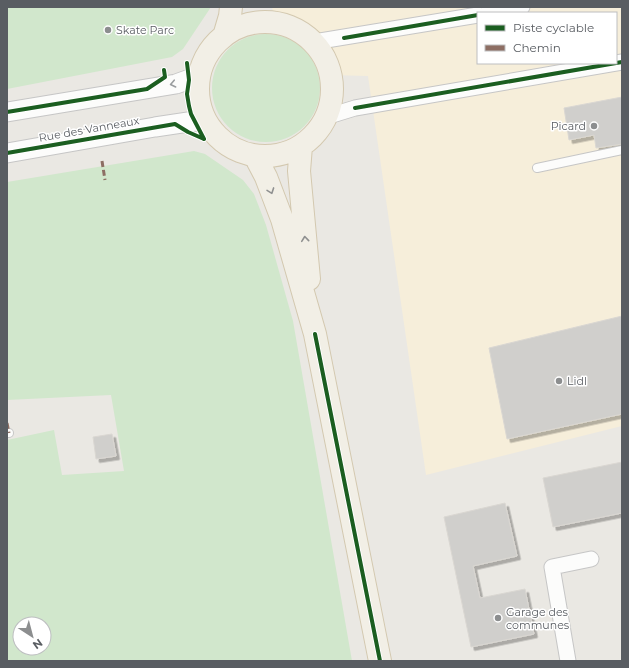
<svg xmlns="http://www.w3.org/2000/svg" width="629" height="668" font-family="Montserrat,sans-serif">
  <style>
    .commercial { fill: #f6eeda; fill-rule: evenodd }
    .green { fill: #d1e7cc; fill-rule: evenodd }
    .building { fill: #d0cfcc; stroke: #dad7d2; filter: url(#shadow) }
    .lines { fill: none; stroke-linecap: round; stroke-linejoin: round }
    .service-casing { stroke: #c6c6c6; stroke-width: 10 }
    .minor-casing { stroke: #c6c6c6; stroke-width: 17 }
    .tertiary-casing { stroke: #c6c6c6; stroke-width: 21 }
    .primary-casing { stroke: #d3c8af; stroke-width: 24 }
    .service { stroke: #fcfcfb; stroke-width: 8 }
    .minor { stroke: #fcfcfb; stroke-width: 15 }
    .tertiary { stroke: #fcfcfb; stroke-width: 19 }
    .primary { stroke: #f2efe6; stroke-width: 22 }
    .quiet { stroke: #8d6e63; stroke-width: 3; stroke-dasharray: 6 3; stroke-linecap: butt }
    .cycleway-casing { stroke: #fff; stroke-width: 6 }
    .cycleway { stroke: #1b5e20; stroke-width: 4 }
    .oneway { stroke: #9a9d9f }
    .oneway2 { stroke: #8f9090 }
    .poi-dot { fill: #8c8e8f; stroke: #fff; stroke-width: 1.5 }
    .labels { text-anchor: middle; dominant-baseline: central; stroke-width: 3; stroke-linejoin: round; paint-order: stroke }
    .poi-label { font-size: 11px; fill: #595d62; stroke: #fff; text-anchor: start }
    .street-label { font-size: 11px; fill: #595d62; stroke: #fff }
  </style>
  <defs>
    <filter id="shadow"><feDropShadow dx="3.5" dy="3.5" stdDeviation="0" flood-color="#0004"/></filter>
  </defs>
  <rect width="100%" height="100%" fill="#eae8e3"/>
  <path class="commercial" d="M272 7H622V426L426 475 368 76 331 75 328 64 314 42 295 28 275 21ZM478 13H616V63H478Z"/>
  <path class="green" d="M7 7H211L183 49 172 57 7 89Z
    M212 88a54 54 0 1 1 108 0a54 54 0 1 1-108 0Z
    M194 151 205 154 243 180 254 194 266 225 293 321 352 661H7V440L54 430 62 475 124 471 111 395 7 400V182ZM20 624H44V648H20Z"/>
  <path class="building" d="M622 97V144L596 148 594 135 569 140 564 108Z
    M622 316V414L507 439 489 348Z
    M112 434 116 456 96 459 93 437Z
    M622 462V513L553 527 543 478Z
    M505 503 517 556 473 566 480 598 525 589 534 634 471 647 444 517Z"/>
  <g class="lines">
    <g class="service-casing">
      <path id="service" d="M537 168 622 150
        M7 433H9"/>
    </g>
    <g class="minor-casing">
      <path id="minor" d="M487 13 522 7
        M314 42 478 15
        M329 116 355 108 622 62
        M568 661 552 567 591 559"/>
    </g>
    <g class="tertiary-casing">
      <path id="tertiary" d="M7 112 176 84 198 76
        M7 153 155 127 195 121 206 123"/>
    </g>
    <g class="primary-casing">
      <path id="primary" d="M198 89a67 67 0 1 1 134 0a67 67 0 1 1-134 0Z
        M225 33 230 16 231 7
        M301 146 299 171 309 279
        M255 156 266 177 282 219 315 334 380 661"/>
    </g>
    <use href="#service" class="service"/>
    <use href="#minor" class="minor"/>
    <use href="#tertiary" class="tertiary"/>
    <use href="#primary" class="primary"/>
    <path class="quiet" d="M102 161 105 180
      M7 423 9 433"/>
    <g class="cycleway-casing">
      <path id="cycleway" d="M344 38 478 15
        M187 63 189 80 187 94 189 106 191 114 204 139
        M355 108 622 62
        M7 112 147 89 165 77 164 70
        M7 153 175 124 188 132 204 139
        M315 334 380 661"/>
    </g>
    <use href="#cycleway" class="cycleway"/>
  </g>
  <defs><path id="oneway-chevron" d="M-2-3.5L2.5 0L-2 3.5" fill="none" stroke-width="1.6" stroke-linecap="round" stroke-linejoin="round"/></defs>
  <use class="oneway" href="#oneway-chevron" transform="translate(173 84) rotate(168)"/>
  <g class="oneway2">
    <use href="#oneway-chevron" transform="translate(271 191) rotate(70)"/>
    <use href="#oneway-chevron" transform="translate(305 239) rotate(-96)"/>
  </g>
  <g class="poi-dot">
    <circle cx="108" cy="30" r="4"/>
    <circle cx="594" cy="126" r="4"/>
    <circle cx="559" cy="381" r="4"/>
    <circle cx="498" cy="618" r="4"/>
  </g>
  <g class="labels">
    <g class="poi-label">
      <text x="116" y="30">Skate Parc</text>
      <text x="586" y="126" text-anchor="end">Picard</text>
      <text x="567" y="381">Lidl</text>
      <text x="506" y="612">Garage des<tspan x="506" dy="13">communes</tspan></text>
    </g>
    <g class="street-label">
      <text transform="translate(89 129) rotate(-10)">Rue des Vanneaux</text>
    </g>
  </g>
  <rect width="629" height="668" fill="none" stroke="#595d62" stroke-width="16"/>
  <rect x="477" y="12" width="140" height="52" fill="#ffffff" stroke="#bdbec0"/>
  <rect x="485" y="25" width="20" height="6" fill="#1b5e20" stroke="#bdbec0"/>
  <text x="513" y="32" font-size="12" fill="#595d62">Piste cyclable</text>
  <rect x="485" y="45" width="20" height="6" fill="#8d6e63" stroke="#bdbec0"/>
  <text x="513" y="52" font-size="12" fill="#595d62">Chemin</text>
  <g transform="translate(32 636) rotate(144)"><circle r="19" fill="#ffffff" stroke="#bdbec0"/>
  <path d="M0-3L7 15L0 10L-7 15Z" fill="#8c8e8f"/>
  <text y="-6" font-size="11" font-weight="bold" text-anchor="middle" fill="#595d62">N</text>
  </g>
</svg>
